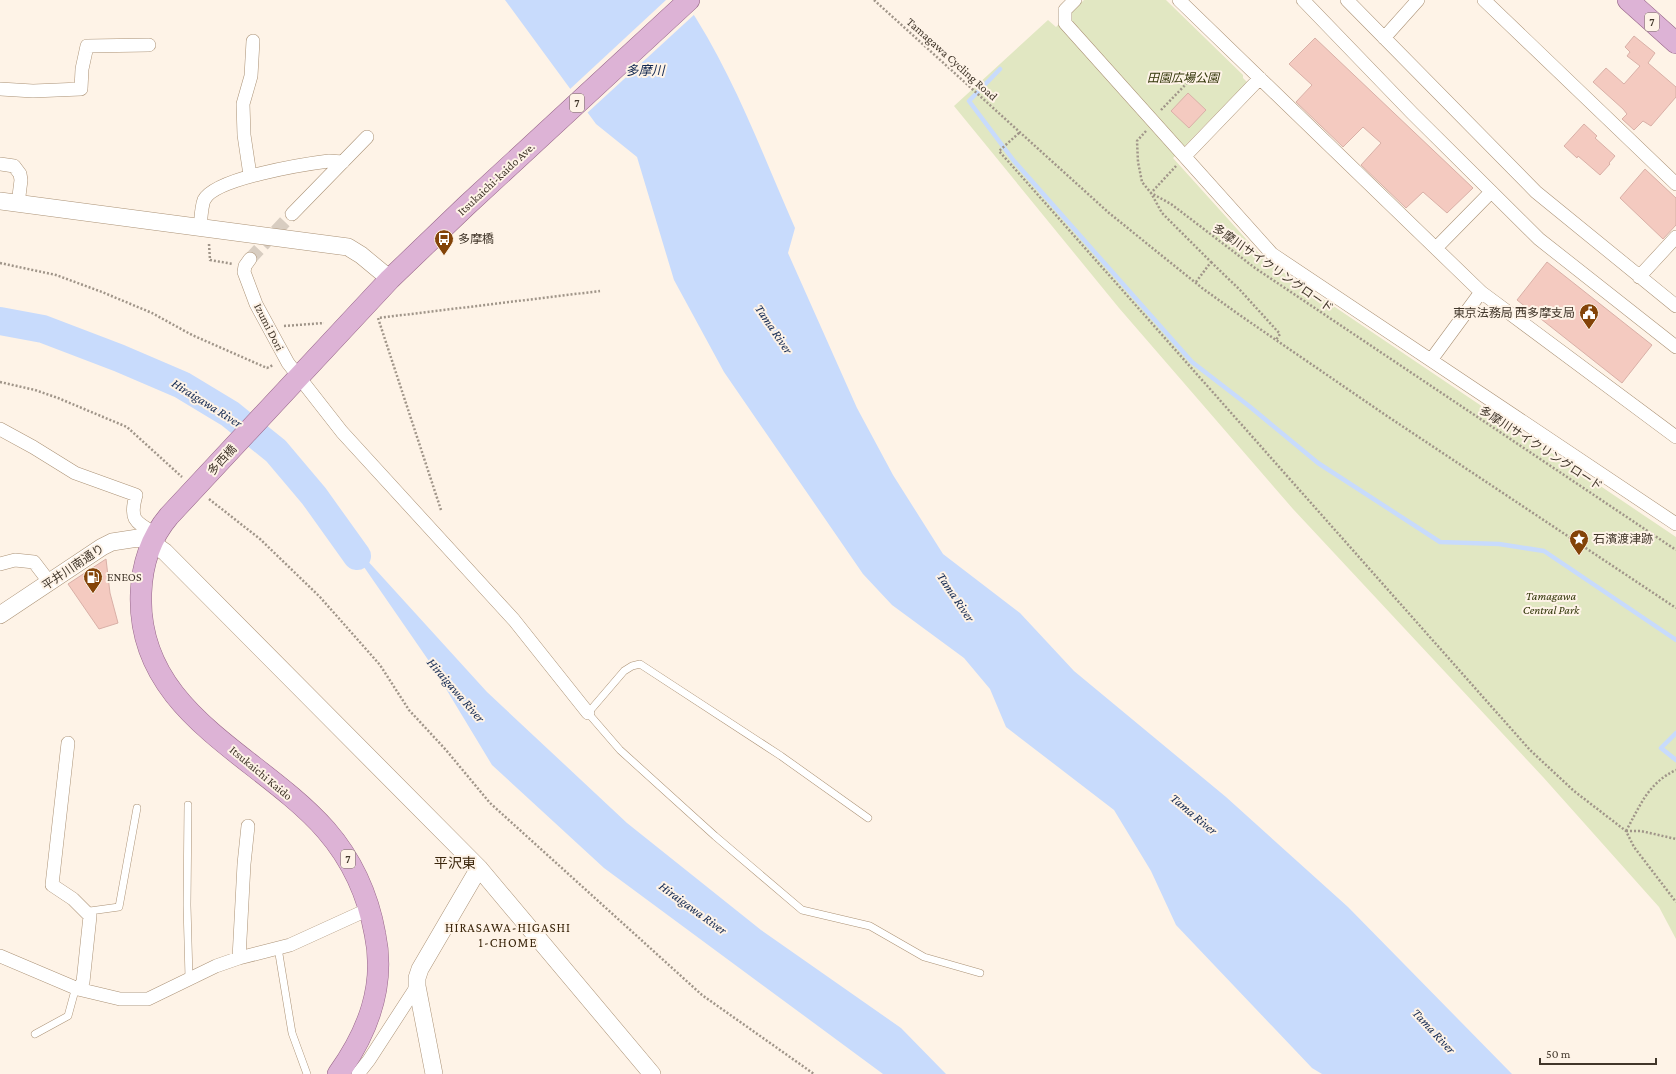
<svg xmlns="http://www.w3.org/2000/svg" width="1676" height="1074" font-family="'Crimson Pro','Noto Sans JP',serif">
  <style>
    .green { fill: #e1e7c2 }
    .water { fill: #c8dbfc }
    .pier { fill: #fef3e7 }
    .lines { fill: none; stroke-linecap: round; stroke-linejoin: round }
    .stream { stroke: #c8dbfc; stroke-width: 4.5 }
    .river { stroke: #c8dbfc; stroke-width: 28 }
    .building { fill: #f4cac0; stroke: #d9b0a7 }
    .minor-tunnel { stroke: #d8cdc1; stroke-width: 13; stroke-dasharray: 13 6; stroke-linecap: butt }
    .service-casing { stroke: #ab9276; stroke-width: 8 }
    .minor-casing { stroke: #ab9276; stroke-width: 14 }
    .tertiary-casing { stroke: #ab9276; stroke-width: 18 }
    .primary-casing { stroke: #976688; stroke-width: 22 }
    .path { stroke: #a09589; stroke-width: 2.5; stroke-dasharray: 2 2; stroke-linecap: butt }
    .service { stroke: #fff; stroke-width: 7 }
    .minor { stroke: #fff; stroke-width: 13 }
    .tertiary { stroke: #fff; stroke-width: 17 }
    .primary { stroke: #ddb3d6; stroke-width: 21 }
    .labels { text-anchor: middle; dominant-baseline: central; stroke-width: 4; stroke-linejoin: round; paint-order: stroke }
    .shield { fill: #fef3e7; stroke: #7a6f63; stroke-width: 1 }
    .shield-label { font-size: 11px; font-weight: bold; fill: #41362a }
    .street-label { font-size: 12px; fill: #41362a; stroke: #fef3e7 }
    .park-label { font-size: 12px; font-style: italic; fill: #303407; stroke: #fef3e7 }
    .poi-label { font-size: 12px; fill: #41362a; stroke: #fef3e7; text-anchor: start }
    .water-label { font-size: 13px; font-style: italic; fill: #122851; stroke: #fef3e7 }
    .neighbourhood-label { font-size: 13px; letter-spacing: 1px; fill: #3b260c; stroke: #fef3e7 }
    .quarter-label { font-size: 14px; fill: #3b260c; stroke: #fef3e7 }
  </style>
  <rect width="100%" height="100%" fill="#fef3e7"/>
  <path class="green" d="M1084 0H1166L1243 75V78L1247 82 1173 158 1265 260 1676 537V939L1659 907 1543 777 1293 509 1119 308 954 106 1048 20 1056 27Z"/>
  <path class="water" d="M505 0H684C732 70 761 151 795 228L788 253 857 408 893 475 943 554 1020 613 1074 671 1226 797 1348 907 1512 1074H1322L1312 1068 1176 925 1151 871 1114 810 1006 727 990 689 964 658 892 605 863 574 724 372 674 280 637 157 596 124Z
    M335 525 487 692 627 823 761 930 901 1028 946 1074H883L604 868 492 765 431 664Z"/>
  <path class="pier" d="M666 0H687L696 13 586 114 569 90Z"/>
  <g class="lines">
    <path class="stream" d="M1000 69 969 101 1014 161 1192 362 1249 406 1318 463 1440 542 1499 544 1544 551 1676 640
      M1676 733 1661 748 1676 760"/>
    <path class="river" d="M0 321 43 329 119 358 182 385 230 414 276 451 314 496 357 556"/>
  </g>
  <path class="building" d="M1634 36 1655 53 1648 63 1676 87V97L1651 126 1643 121 1634 130 1622 119 1627 114 1623 109 1593 82 1606 68 1624 84 1640 66 1627 56 1630 52 1625 47Z
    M1315 38 1473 188 1447 213 1423 192 1406 208 1361 165 1381 143 1363 127 1343 147 1296 102 1312 85 1289 64Z
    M1188 93 1206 110 1189 128 1171 111Z
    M1584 124 1597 136 1595 138 1615 156 1609 163 1610 164 1600 175 1578 156 1577 158 1564 146Z
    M1645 169 1676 198V225L1663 239 1620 198Z
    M1547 262 1652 345 1622 383 1517 300Z
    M106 559 110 593 118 623 99 629 68 584Z"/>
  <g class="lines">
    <path class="minor-tunnel" d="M250 259 292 214"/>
    <g class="service-casing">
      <path id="service" d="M188 805 187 905 189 978
        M868 818 781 756 640 664 632 666 624 671 588 713 620 750 715 836 802 910 870 926 924 957 980 973
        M90 916V911L119 907 137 808
        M278 948 292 1033 307 1074
        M35 1034 68 1016 74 994 78 989"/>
    </g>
    <g class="minor-casing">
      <path id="minor" d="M1075 0 1065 10V23L1272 254 1676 524
        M1179 0 1481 292 1676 437
        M1303 0 1412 113 1539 239 1676 347
        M1347 0 1536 192 1676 306
        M1484 0 1676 184
        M1384 38 1418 0
        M0 89 33 91 81 89 82 69 87 46 149 45
        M1185 156 1260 78
        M0 164 14 166 20 174 21 180 18 204
        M250 175 244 135 243 104 251 76 253 41
        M292 214 367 137
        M200 228C201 220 201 208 204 200 215 178 305 164 329 161L343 162
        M1436 248 1491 192
        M250 259 245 266 244 272 256 304 288 363 342 432 514 620 588 713
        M1639 277 1676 237
        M1431 360 1481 292
        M0 429 33 447 75 473 136 495C129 520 135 522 156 534
        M0 564 15 560 34 562 50 583
        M68 743 52 885 73 899 90 916 83 982 78 989
        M0 956 78 989 120 999H148L216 966 239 958 290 945 369 909
        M239 958 244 864 248 826
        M358 1074 369 1060 417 986"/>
    </g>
    <g class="tertiary-casing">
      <path id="tertiary" d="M0 201 348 247 361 255 390 279
        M0 615 102 547 112 542 138 538 152 543 165 552 479 868 652 1074
        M434 1074 417 986V978L420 969 479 868"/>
    </g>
    <g class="primary-casing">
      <path id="primary" d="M1628 0 1676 43
        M338 1074C368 1032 386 986 375 934 368 895 352 860 326 830 259 754 136 713 141 593 142 565 151 537 169 516L390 279 466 206 689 0"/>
    </g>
    <path class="path" d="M874 0 1109 213 1202 288 1241 316 1384 414 1676 608
      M1161 110 1190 80
      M1146 131 1137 141 1138 162 1142 182 1151 193 1176 166
      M1019 133 999 151 1530 750 1574 791 1626 831 1634 847 1676 902
      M209 244 210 260 233 264
      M1211 262 1240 290 1280 334 1276 340
      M0 263 56 275 102 292 152 313 192 335 267 368 273 365
      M1196 282 1211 262 1162 213 1151 193 1171 204 1255 268 1676 550
      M284 326 324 323
      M0 382 35 390 58 398 127 427 182 477
      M209 499 260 539 320 597 380 665 409 710 446 750 490 803 702 995 814 1074
      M441 510 378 318 600 291
      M1626 831C1640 806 1648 783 1676 770
      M1626 831H1641L1676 839"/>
    <use href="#service" class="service"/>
    <use href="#minor" class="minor"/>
    <use href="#tertiary" class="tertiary"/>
    <use href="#primary" class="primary"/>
  </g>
  <defs>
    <g id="bus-pin" transform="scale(1)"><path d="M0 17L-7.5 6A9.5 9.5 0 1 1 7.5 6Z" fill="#834308" stroke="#fef3e7"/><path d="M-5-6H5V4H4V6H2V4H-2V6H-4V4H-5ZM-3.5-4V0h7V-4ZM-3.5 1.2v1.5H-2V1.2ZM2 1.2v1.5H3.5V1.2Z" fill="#fff"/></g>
    <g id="civic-pin" transform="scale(1)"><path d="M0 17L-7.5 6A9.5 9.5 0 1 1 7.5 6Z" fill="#834308" stroke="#fef3e7"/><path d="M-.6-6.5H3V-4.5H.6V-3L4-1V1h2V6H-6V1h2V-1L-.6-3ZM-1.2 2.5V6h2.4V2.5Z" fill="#fff"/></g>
    <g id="sight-pin" transform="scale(1)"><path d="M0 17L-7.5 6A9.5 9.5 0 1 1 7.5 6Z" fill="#834308" stroke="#fef3e7"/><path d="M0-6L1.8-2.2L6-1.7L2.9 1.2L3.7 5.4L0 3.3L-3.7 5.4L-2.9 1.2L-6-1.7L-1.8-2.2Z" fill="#fff"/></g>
    <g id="fuel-pin" transform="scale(1)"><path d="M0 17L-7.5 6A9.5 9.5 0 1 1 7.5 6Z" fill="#834308" stroke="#fef3e7"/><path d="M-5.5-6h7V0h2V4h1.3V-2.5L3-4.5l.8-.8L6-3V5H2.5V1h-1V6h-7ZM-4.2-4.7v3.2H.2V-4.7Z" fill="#fff"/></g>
  </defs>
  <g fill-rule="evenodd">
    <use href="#bus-pin" x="444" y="239"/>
    <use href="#civic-pin" x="1589" y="313"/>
    <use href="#sight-pin" x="1579" y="539"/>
    <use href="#fuel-pin" x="93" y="577"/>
  </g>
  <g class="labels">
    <g class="shield">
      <rect x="1645" y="13" width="14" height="18" rx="3"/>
      <rect x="570" y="94" width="14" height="18" rx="3"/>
      <rect x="341" y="850" width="14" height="18" rx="3"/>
    </g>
    <g class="shield-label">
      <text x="1652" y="22">7</text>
      <text x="577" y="103">7</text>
      <text x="348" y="859">7</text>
    </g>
    <g class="street-label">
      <text transform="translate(952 59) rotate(42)">Tamagawa Cycling Road</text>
      <text transform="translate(496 179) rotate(-43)">Itsukaichi-kaido Ave.</text>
      <text transform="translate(1273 268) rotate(35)">多摩川サイクリングロード</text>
      <text transform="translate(269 327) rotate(63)">Izumi Dori</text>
      <text transform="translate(1541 448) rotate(33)">多摩川サイクリングロード</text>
      <text transform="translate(222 460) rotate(-47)">多西橋</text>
      <text transform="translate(73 567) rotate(-34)">平井川南通り</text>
      <text transform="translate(261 773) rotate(40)">Itsukaichi Kaido</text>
    </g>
    <g class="park-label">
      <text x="1183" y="78">田園広場公園</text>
      <text x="1551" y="596">Tamagawa<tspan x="1551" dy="14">Central Park</tspan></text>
    </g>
    <g class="poi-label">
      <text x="458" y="239">多摩橋</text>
      <text x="1575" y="313" text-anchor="end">東京法務局 西多摩支局</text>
      <text x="1593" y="539">石濱渡津跡</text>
      <text x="107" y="577">ENEOS</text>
    </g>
    <g class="water-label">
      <text x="645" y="70">多摩川</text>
      <text transform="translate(774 329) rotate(56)">Tama River</text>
      <text transform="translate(207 403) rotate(32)">Hiraigawa River</text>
      <text transform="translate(956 597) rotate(56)">Tama River</text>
      <text transform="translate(456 690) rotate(49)">Hiraigawa River</text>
      <text transform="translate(1194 814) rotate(40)">Tama River</text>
      <text transform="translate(693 908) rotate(36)">Hiraigawa River</text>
      <text transform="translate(1434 1031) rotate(47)">Tama River</text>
    </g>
    <g class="neighbourhood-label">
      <text x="508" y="927">HIRASAWA-HIGASHI<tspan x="508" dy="15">1-CHOME</tspan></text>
    </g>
    <g class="quarter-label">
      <text x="455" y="863">平沢東</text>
    </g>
  </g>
  <path d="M1540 1058v6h116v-6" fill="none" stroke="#41362a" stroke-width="2"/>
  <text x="1546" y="1058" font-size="12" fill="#41362a" stroke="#fef3e7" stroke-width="3" paint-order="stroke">50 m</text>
</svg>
